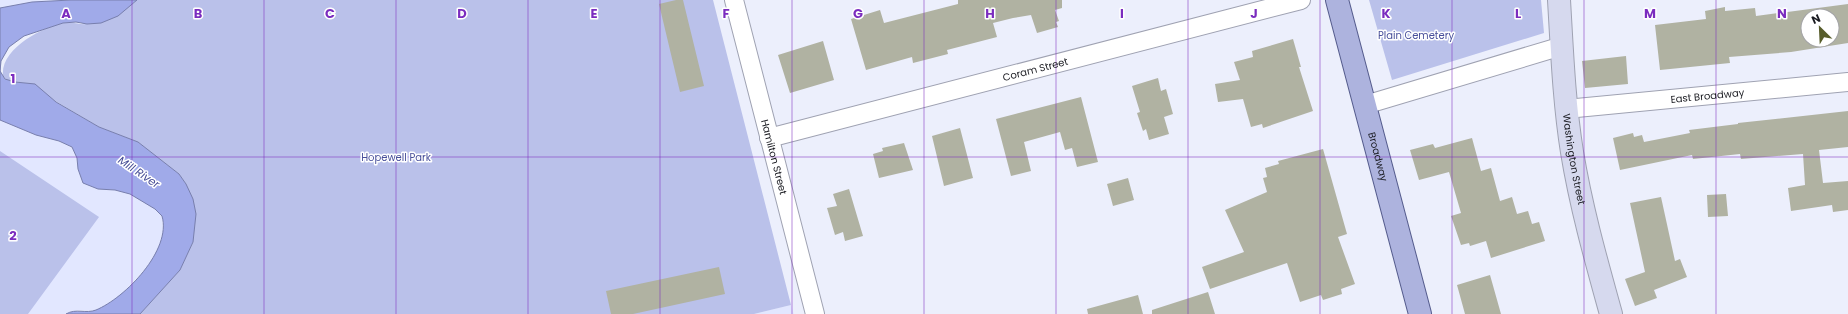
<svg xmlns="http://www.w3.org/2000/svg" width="1848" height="314" font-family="Poppins,sans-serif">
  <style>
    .built { fill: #e2e7ff }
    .green { fill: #bac1ea }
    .water { fill: #a0aae9; stroke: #787fad }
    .building { fill: #b0b2a2; fill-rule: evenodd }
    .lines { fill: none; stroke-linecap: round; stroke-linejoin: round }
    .street-casing { stroke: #9fa2b2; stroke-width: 20 }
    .secondary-casing { stroke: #9fa2b2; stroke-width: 24 }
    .primary-casing { stroke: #555c8d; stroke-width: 24 }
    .street { stroke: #fff; stroke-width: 18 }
    .secondary { stroke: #d6d9ee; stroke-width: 22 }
    .primary { stroke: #adb3de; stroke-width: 22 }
    .grid { fill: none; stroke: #7b2cbf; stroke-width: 1; stroke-opacity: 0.55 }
    .labels { text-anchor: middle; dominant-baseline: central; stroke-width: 3; stroke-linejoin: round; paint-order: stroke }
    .park-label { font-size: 10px; fill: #484f9a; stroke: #fff }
    .street-label { font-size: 10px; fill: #191a20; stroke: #fff }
    .water-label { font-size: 11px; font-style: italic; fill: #434993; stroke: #fff }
    .grid-label { font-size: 13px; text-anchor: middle; font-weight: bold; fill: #7b2cbf; stroke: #fff; stroke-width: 3; stroke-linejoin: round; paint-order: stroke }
  </style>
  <rect width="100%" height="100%" fill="#eceffc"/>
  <path class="built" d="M0 0H71L32 2 0 8Z
    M0 120 36 135 59 141 72 148 77 158 78 169 98 189 115 190 130 194 155 209 162 216 163 232 160 246 152 261 123 293 107 306 93 311 78 310 66 314H0Z
    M791 305 794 314H754Z"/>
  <path class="green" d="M137 0H713L791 305 754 314H140L180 270 193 242 186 184 179 174 138 142 99 127 25 83C18 82 8 83 3 76 0 48 44 27 63 23 71 21 79 25 87 24 94 24 125 7 134 3Z
    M1369 0H1541L1544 33 1392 80Z
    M0 151 99 217 28 314H0Z"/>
  <path class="water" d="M71 0H137L118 16 101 23 87 24 76 22 63 23 24 36 9 47 1 61 0 71 5 79 15 82 35 84 56 102 99 127 138 142 179 174 186 184 193 199 196 214 193 242 180 270 140 314H66C76 308 86 314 96 310 125 298 172 250 162 216L155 209 130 194 115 190 98 189 83 183 78 169 77 158 72 147 59 141 36 135 0 120V8L32 2Z"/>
  <path class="building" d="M676 0H683L704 86 680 92 659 4Z
    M958 0H1062V8L1055 10 1059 21 1056 22 1058 27 1037 33 1031 15 1013 18 993 23 997 37 947 50 948 54 913 63 912 57 866 70 851 19 880 10 884 23 958 4Z
    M1848 4V43L1791 52 1729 57 1730 63 1660 70 1655 25 1706 19 1705 11 1725 7V11L1755 8 1756 16ZM1808 16H1832V40H1808Z
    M1293 39 1301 67H1299L1313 111 1263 128 1262 124 1251 127 1243 99 1218 102 1215 84 1240 80 1234 62 1253 57 1252 51Z
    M823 41 834 80 790 93 778 55Z
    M1626 56 1628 84 1585 88 1582 61Z
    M1158 78 1161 91 1166 89 1173 114 1164 117 1169 134 1149 140 1146 129 1143 131 1137 113 1140 112 1132 86Z
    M1081 97 1098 162 1077 167 1072 148 1065 150 1060 132 1024 142 1031 171 1011 176 996 119Z
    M1848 111V147L1819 150 1823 183 1848 181V210L1833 212 1832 205 1791 211 1788 188 1805 185 1803 154 1741 159 1740 154 1693 159 1692 155 1620 170 1613 138 1633 133 1634 137 1642 135 1644 142 1690 133 1689 130 1738 124V123Z
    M960 128 973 178 944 186 932 136Z
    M1472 138 1481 171 1491 168 1500 201 1512 197 1517 214 1528 211 1532 224 1539 222 1545 241 1491 258 1486 241 1470 246 1469 243 1461 245 1451 216 1461 213 1449 172 1419 180 1410 150 1433 144 1435 148Z
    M904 143 913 170 879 178 873 154 883 151 882 148Z
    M1323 149 1347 234 1338 237 1355 284 1341 289 1342 294 1323 300 1321 295 1300 302 1287 263 1210 289 1202 267 1244 252 1225 210 1267 192 1263 178 1267 177 1265 168 1279 164 1278 161Z
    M1128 178 1134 200 1113 206 1107 184Z
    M849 189 863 236 845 241 843 232 835 235 827 208 837 206 833 194Z
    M1726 194 1728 216 1708 217 1707 195Z
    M1661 197 1675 261 1680 259 1687 277 1654 290 1657 298 1635 306 1625 279 1645 272 1630 203Z
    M719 267 725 294 633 314H611L606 291Z
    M1490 275 1501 314H1465L1457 285Z
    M1208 292 1215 314H1152V310Z
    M1138 295 1143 314H1088L1087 309Z"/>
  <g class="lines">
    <g class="street-casing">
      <g id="street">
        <path id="s1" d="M734 0 815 314"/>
        <path d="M1365 105 1562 46"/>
        <path id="s2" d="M1566 109 1848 82"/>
        <path id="s3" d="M769 138 1301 0"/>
      </g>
    </g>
    <g class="secondary-casing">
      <g id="secondary">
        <path id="s4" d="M1559 0C1562 50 1564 102 1572 152 1581 207 1596 260 1611 314"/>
      </g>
    </g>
    <g class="primary-casing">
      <g id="primary">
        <path id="s5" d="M1337 0 1420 314"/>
      </g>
    </g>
    <use href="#street" class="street"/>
    <use href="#secondary" class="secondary"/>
    <use href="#primary" class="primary"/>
  </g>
  <path class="grid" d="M132 0V314M264 0V314M396 0V314M528 0V314M660 0V314M792 0V314M924 0V314M1056 0V314M1188 0V314M1320 0V314M1452 0V314M1584 0V314M1716 0V314M0 157H1848"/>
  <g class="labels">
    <g class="park-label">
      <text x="1416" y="35">Plain Cemetery</text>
      <text x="396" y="157">Hopewell Park</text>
    </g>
    <g class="street-label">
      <text stroke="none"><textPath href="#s3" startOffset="275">Coram Street</textPath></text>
      <text stroke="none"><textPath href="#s2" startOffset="142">East Broadway</textPath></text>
      <text stroke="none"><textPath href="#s1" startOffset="162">Hamilton Street</textPath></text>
      <text stroke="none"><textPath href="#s5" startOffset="162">Broadway</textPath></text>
      <text stroke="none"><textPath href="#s4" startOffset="160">Washington Street</textPath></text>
    </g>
    <g class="water-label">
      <text transform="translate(139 172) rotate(34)">Mill River</text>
    </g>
  </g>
  <g class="grid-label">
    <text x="66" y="18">A</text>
    <text x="198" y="18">B</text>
    <text x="330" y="18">C</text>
    <text x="462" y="18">D</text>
    <text x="594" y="18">E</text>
    <text x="726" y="18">F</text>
    <text x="858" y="18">G</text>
    <text x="990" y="18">H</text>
    <text x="1122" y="18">I</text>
    <text x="1254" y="18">J</text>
    <text x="1386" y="18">K</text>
    <text x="1518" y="18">L</text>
    <text x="1650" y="18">M</text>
    <text x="1782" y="18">N</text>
    <text x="13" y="83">1</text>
    <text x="13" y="240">2</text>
  </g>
  <g transform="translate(1820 28) rotate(336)"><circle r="19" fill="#ffffff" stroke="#a3a3a6"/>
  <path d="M0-3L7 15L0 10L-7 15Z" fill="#575d2b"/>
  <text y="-6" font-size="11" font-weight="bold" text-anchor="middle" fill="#191a20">N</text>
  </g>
</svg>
